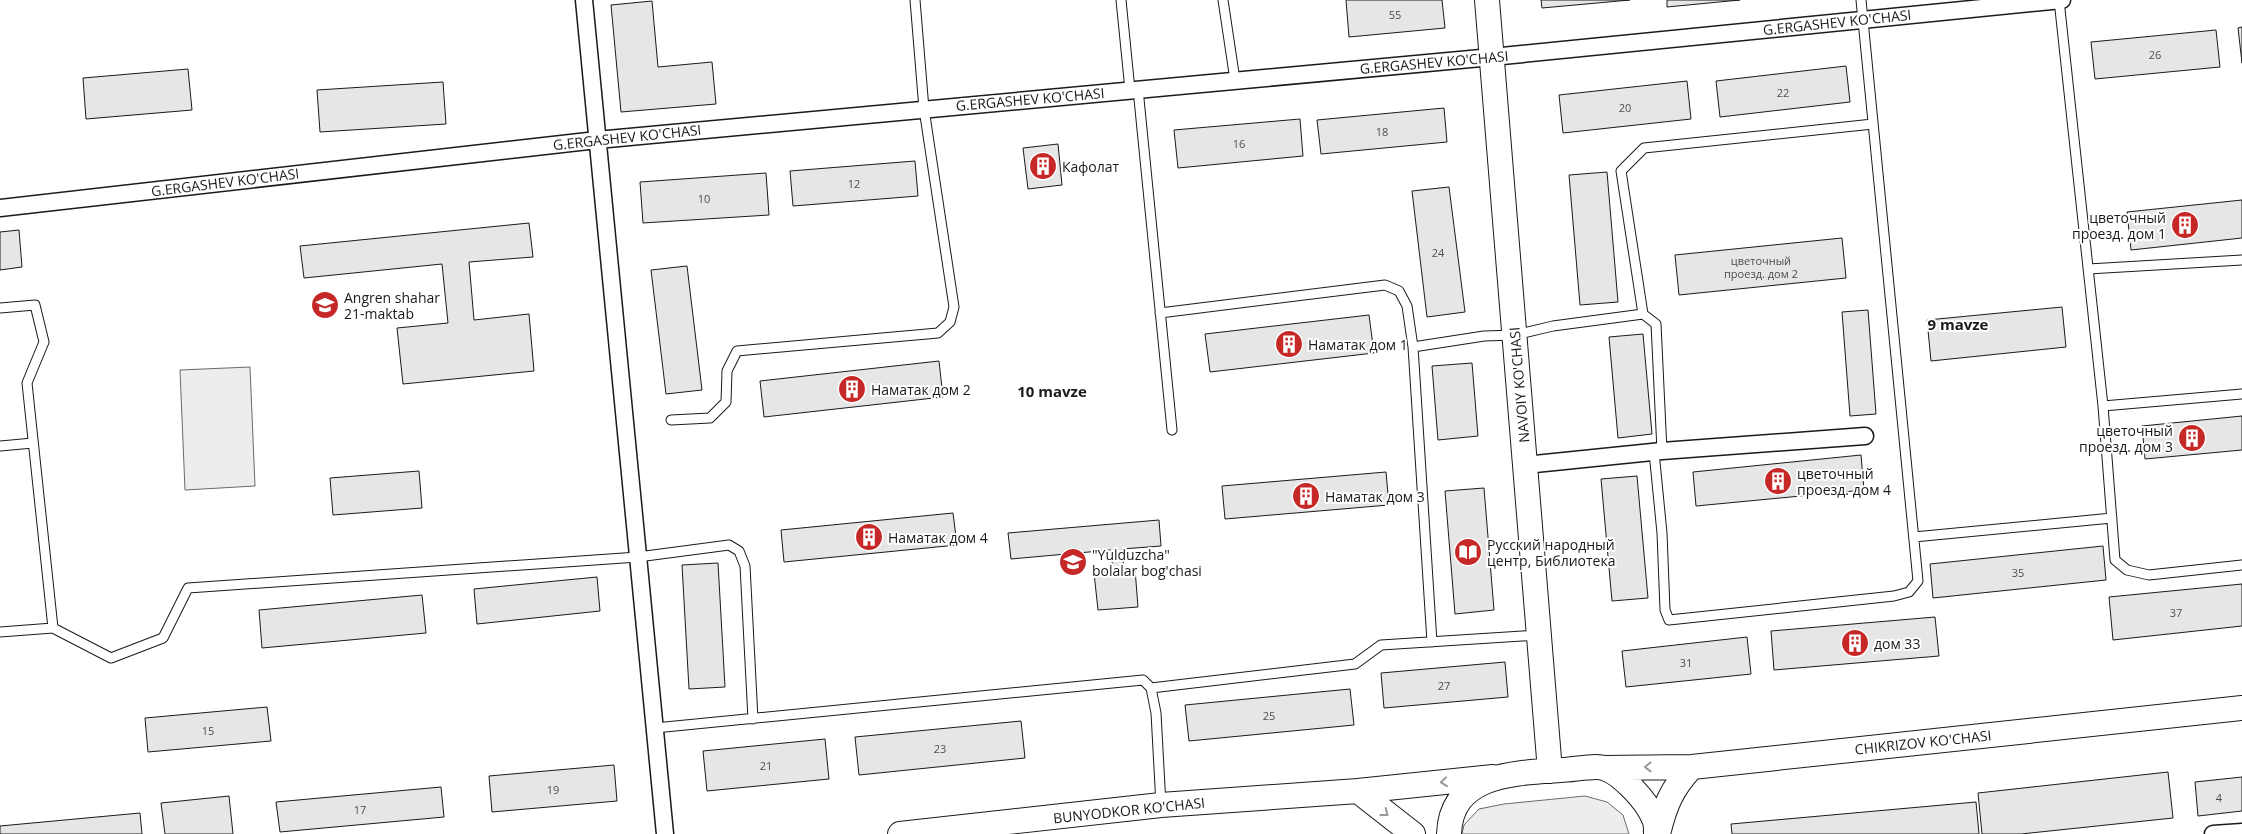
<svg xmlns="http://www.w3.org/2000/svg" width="2242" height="834" font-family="'Open Sans',sans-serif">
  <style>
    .built { fill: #ededed; stroke: #6a6a6a }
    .building { fill: #e6e6e6; stroke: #1a1a1a }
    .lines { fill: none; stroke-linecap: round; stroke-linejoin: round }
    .service-casing { stroke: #1a1a1a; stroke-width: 11 }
    .minor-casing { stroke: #1a1a1a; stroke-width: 19 }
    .secondary-casing { stroke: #1a1a1a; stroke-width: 26 }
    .service { stroke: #fff; stroke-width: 9 }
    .minor { stroke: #fff; stroke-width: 16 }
    .secondary { stroke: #fff; stroke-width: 24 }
    .oneway { stroke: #989898 }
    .labels { text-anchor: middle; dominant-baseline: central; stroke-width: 4; stroke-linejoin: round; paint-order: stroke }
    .number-label { font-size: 11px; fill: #4d4d4d }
    .street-label { font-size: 14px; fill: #1a1a1a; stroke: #fff }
    .poi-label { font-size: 14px; fill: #1a1a1a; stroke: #fff; text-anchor: start }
    .neighbourhood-label { font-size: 15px; font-weight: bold; fill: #1a1a1a; stroke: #fff }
  </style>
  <rect width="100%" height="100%" fill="#fff"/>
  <path class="built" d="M250 367 255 486 185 490 180 370Z
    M1585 796 1607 802 1623 815 1629 834H1462L1464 825 1479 809 1504 804Z"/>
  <path class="building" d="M1346 0H1442L1445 28 1349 37Z
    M1541 0H1630L1542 8Z
    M1667 0H1740L1667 7Z
    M652 1 658 67 712 62 716 104 621 112 611 5Z
    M2242 27V63L2238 28Z
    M2216 30 2220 67 2095 79 2091 42Z
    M1846 66 1850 102 1720 117 1716 81Z
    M188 69 192 110 86 119 83 78Z
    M1687 81 1691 119 1563 133 1559 95Z
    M443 82 446 124 320 132 317 90Z
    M1444 108 1447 142 1321 154 1317 120Z
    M1300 119 1303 156 1178 168 1174 130Z
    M1058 144 1062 185 1028 189 1023 148Z
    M915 161 918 196 793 206 790 171Z
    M1607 172 1618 302 1580 305 1569 175Z
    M766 173 769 215 643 223 640 182Z
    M1449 187 1465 312 1427 317 1412 191Z
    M2242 200V238L2131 250 2127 212Z
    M529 223 533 257 469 262 474 320 529 314 534 371 403 384 397 328 448 323 442 264 304 278 300 246Z
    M19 230 22 267 0 270V232Z
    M1842 238 1846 278 1679 295 1675 255Z
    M687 266 702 390 666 394 651 270Z
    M2062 307 2066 347 1931 361 1927 320Z
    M1868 310 1876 414 1850 416 1842 312Z
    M1369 315 1374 353 1210 372 1205 334Z
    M1643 334 1652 434 1618 438 1609 337Z
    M939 361 943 397 764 417 760 381Z
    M1472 363 1478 436 1438 440 1432 366Z
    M2242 416V450L2145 459 2142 426Z
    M1861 455 1864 490 1696 506 1693 472Z
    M419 471 422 508 333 515 330 478Z
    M1386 472 1389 505 1225 519 1222 486Z
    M1637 476 1648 598 1612 601 1601 479Z
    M1484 488 1494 610 1455 614 1445 491Z
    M953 513 957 545 784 562 781 530Z
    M1159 520 1161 546 1122 549 1124 570 1135 569 1138 607 1098 610 1094 573 1113 571 1111 550 1011 559 1008 533Z
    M2103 546 2106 580 1933 598 1930 564Z
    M718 563 725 687 689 689 682 565Z
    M597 577 600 611 477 624 474 589Z
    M2242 584V626L2113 640 2109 597Z
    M422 595 426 633 262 648 259 610Z
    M1935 617 1939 656 1774 670 1771 631Z
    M1747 637 1751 674 1626 687 1622 651Z
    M1505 662 1508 697 1384 708 1381 673Z
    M1350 689 1354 725 1189 741 1185 705Z
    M267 707 271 741 148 752 145 718Z
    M1021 721 1025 758 859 775 855 737Z
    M825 739 829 779 707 791 703 751Z
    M614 765 617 801 492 812 489 776Z
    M2168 772 2173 818 2021 834H1982L1978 793Z
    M2242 777V811L2198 816 2195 782Z
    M441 787 444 817 280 832 276 802Z
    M229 796 233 834H165L161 803Z
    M1976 802 1979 834H1732L1731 824Z
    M140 813 142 834H0V826Z"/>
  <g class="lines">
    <g class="service-casing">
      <path id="service" d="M1121 0 1130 90
        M1223 0 1235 80
        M2059 0 2103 406 2115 560 2127 570 2149 575 2242 565
        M1138 89 1172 430
        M2088 269 2242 260
        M0 308 35 305 44 342 27 383 53 628 111 658 163 638 188 588 638 557 729 545 739 551 745 566 753 719
        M1160 313 1385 285 1399 291 1407 306 1413 347
        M1643 314 1621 171 1644 148 1873 124
        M2103 406 2242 394
        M671 420 710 418 726 402 727 371 737 351 938 333 950 322 954 307 924 109 915 0
        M0 446 33 443
        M1654 452 1662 533 1665 610 1669 620 1894 596 1909 592 1918 581 1861 0
        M1914 537 2112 518
        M0 632 53 628
        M1432 642 1413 347 1484 336 1515 335 1553 326 1643 314 1656 324 1662 451
        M1151 688 1355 664 1381 645 1539 635
        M655 728 1143 680 1151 688 1156 713 1161 805"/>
    </g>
    <g class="minor-casing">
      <path id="minor" d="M584 0 665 834
        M0 208 597 140 1492 57 2062 0
        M1525 465 1662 451 1865 436
        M2213 834 2242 832"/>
    </g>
    <g class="secondary-casing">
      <path id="secondary" d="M1487 0 1550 771
        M1603 768 1692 767 2242 708
        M1358 791 1413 834
        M900 834 1161 805 1358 791 1493 777
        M1449 834C1451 773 1516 773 1561 770 1572 770 1595 765 1604 768 1622 774 1647 801 1654 819 1656 823 1656 829 1656 834
        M1658 834C1665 805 1672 788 1692 767"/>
    </g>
    <use href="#service" class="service"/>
    <use href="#minor" class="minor"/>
    <use href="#secondary" class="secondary"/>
  </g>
  <defs><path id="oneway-chevron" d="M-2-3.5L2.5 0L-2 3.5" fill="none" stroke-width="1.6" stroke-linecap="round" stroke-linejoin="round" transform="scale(1.25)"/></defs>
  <g class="oneway">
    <use href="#oneway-chevron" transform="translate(1648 767) rotate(179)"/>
    <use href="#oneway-chevron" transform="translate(1444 782) rotate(174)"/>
    <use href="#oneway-chevron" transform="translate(1385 813) rotate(38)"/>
  </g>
  <defs>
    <g id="building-disc" transform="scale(1.4375)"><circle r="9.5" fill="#c62828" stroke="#fff"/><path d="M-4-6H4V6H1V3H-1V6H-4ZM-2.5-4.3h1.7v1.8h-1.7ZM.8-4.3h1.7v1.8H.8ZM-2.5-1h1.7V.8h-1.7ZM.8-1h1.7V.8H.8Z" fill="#fff"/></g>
    <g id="school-disc" transform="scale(1.4375)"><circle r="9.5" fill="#c62828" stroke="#fff"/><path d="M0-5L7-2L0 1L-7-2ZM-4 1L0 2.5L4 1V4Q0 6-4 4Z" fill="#fff"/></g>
    <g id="library-disc" transform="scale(1.4375)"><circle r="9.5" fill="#c62828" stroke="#fff"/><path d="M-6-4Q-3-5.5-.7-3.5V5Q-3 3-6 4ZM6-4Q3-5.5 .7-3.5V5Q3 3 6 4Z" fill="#fff"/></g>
  </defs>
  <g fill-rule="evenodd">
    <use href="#building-disc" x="1043" y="166"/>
    <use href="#building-disc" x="2185" y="225"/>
    <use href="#school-disc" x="325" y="305"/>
    <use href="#building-disc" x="1289" y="344"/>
    <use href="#building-disc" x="852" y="389"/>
    <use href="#building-disc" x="2192" y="438"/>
    <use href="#building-disc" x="1778" y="481"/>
    <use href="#building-disc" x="1306" y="496"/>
    <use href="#building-disc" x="869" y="537"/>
    <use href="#library-disc" x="1468" y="552"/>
    <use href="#school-disc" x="1073" y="562"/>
    <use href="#building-disc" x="1855" y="643"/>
  </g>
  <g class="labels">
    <g class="number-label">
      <text x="1395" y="14">55</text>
      <text x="2155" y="54">26</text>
      <text x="1783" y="92">22</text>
      <text x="1625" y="107">20</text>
      <text x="1382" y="131">18</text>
      <text x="1239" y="143">16</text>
      <text x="854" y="183">12</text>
      <text x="704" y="198">10</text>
      <text x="1438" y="252">24</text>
      <text x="1761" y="260">цветочный<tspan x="1761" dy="13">проезд. дом 2</tspan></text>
      <text x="2018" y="572">35</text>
      <text x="2176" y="612">37</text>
      <text x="1686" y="662">31</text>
      <text x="1444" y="685">27</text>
      <text x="1269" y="715">25</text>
      <text x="208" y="730">15</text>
      <text x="940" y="748">23</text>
      <text x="766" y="765">21</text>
      <text x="553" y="789">19</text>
      <text x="2219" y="797">4</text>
      <text x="360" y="809">17</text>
    </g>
    <g class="street-label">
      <text transform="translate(1837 22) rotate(-6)">G.ERGASHEV KO'CHASI</text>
      <text transform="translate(1434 62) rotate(-5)">G.ERGASHEV KO'CHASI</text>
      <text transform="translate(1030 99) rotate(-5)">G.ERGASHEV KO'CHASI</text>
      <text transform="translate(627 137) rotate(-6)">G.ERGASHEV KO'CHASI</text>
      <text transform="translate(225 182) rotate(-7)">G.ERGASHEV KO'CHASI</text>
      <text transform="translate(1519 385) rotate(-95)">NAVOIY KO'CHASI</text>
      <text transform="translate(1923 742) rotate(-6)">CHIKRIZOV KO'CHASI</text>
      <text transform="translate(1129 810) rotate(-6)">BUNYODKOR KO'CHASI</text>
    </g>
    <g class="poi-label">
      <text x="1062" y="166">Кафолат</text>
      <text x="2166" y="217" text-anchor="end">цветочный<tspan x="2166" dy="16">проезд. дом 1</tspan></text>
      <text x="344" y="297">Angren shahar<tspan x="344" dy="16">21-maktab</tspan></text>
      <text x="1308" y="344">Наматак дом 1</text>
      <text x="871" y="389">Наматак дом 2</text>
      <text x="2173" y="430" text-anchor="end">цветочный<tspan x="2173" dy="16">проезд. дом 3</tspan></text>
      <text x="1797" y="473">цветочный<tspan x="1797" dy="16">проезд. дом 4</tspan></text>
      <text x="1325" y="496">Наматак дом 3</text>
      <text x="888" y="537">Наматак дом 4</text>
      <text x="1487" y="544">Русский народный<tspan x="1487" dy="16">центр, Библиотека</tspan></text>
      <text x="1092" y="554">"Yulduzcha"<tspan x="1092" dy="16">bolalar bog'chasi</tspan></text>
      <text x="1874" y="643">дом 33</text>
    </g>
    <g class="neighbourhood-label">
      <text x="1958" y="324">9 mavze</text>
      <text x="1052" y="391">10 mavze</text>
    </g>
  </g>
</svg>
